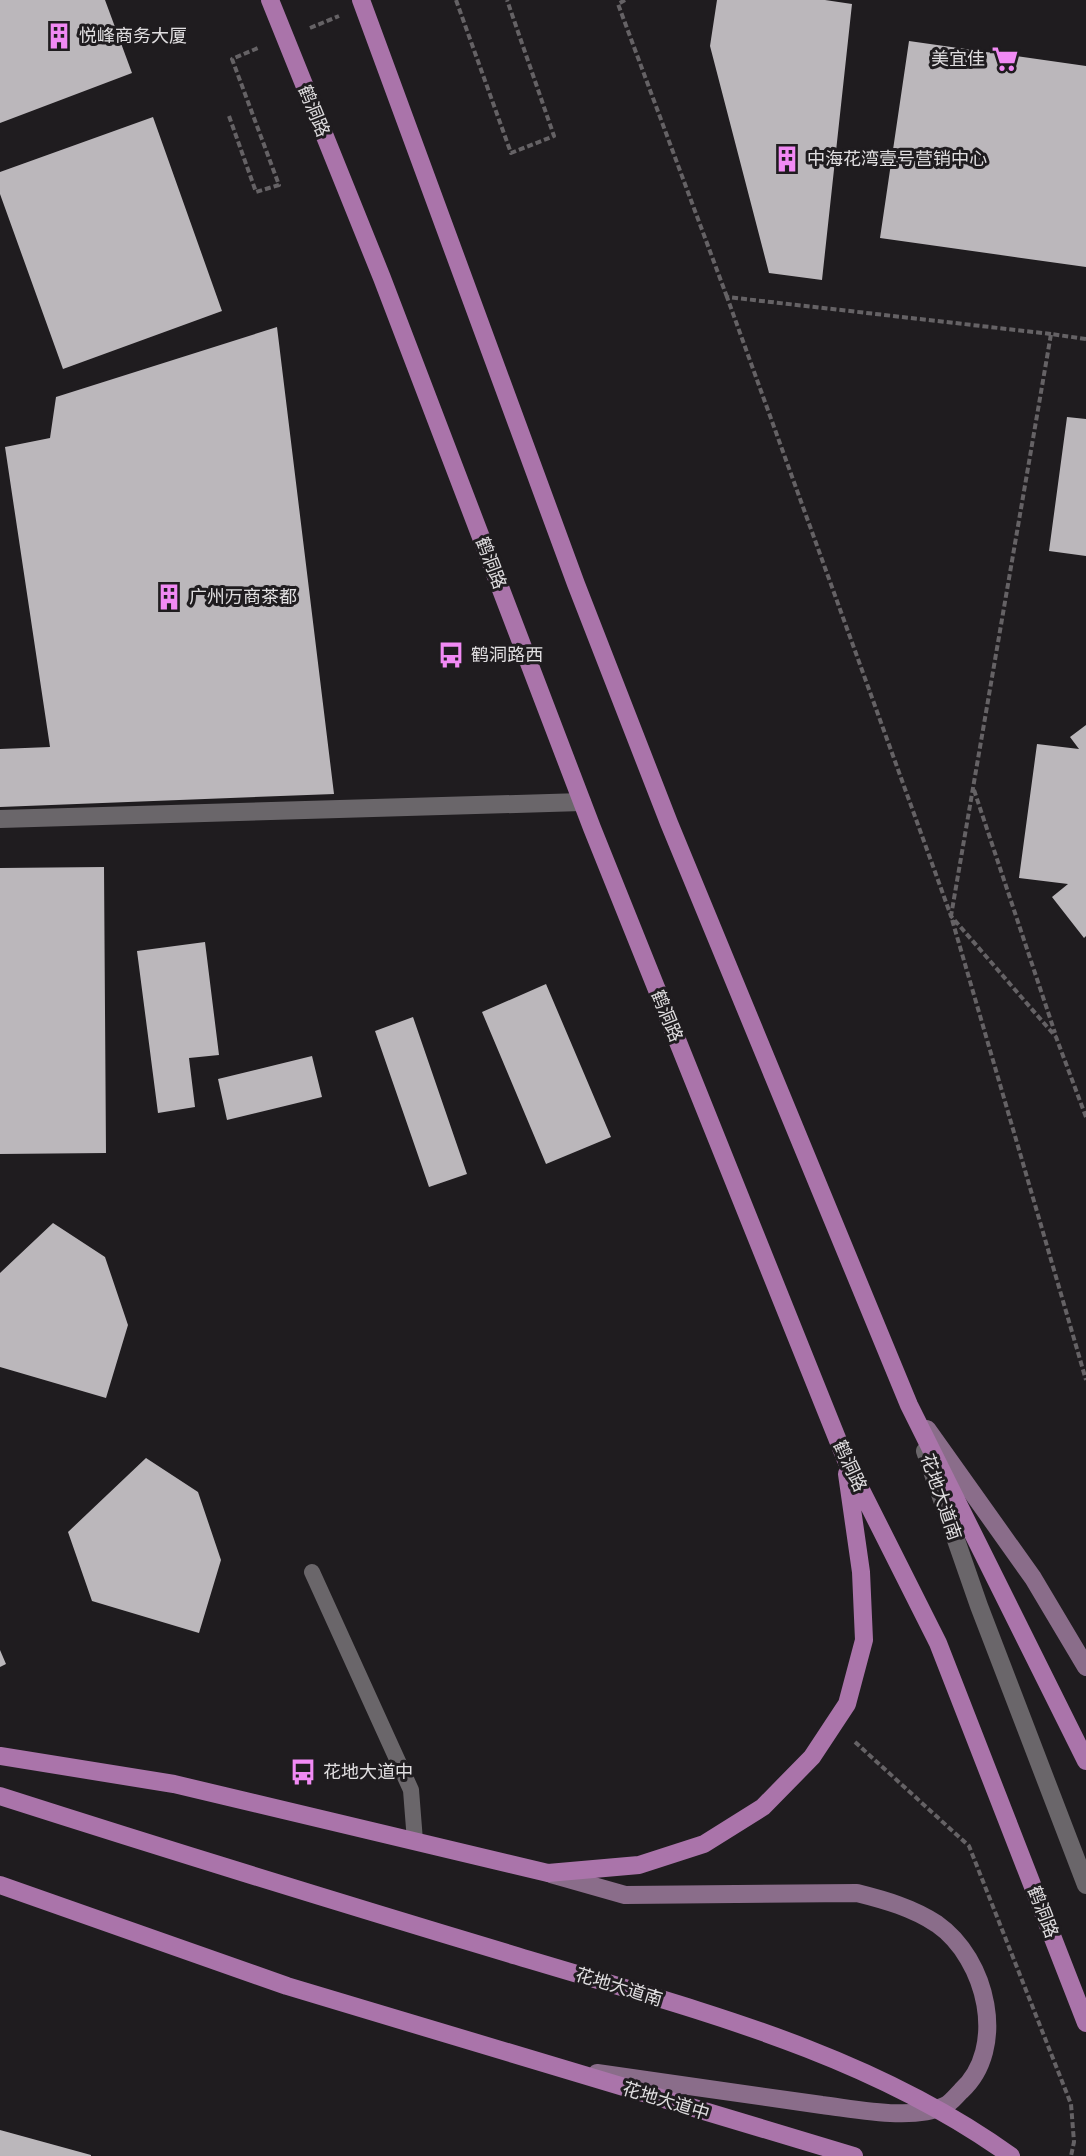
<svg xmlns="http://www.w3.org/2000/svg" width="1086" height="2156" font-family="'Fira Sans','Noto Sans SC',sans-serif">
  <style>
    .building { fill: #bbb7bb }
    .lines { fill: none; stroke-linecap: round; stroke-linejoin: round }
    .path { stroke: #656265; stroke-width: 4; stroke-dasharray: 6 3; stroke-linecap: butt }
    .lane { stroke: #6a666a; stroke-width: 16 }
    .street { stroke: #6a666a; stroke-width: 18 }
    .secondary { stroke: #8a6d8a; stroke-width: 18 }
    .primary { stroke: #aa74aa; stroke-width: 18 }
    .labels { text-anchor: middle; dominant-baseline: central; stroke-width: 6; stroke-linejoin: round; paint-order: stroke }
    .poi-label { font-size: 18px; fill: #e0dee0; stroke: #1f1c1f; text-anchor: start }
    .street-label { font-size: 18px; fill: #e0dee0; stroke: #1f1c1f }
  </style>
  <rect width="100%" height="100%" fill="#1f1c1f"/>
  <path class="building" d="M0 0H105L132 73 0 123Z
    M717 0H825L852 4 822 280 769 273 710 46Z
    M909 41 1086 66V267L880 238Z
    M153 117 222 311 63 369 0 194V172Z
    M277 327 334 794 0 807V749L50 747 5 447 50 438 56 397Z
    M1067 417 1086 419V556L1049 551Z
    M1086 725V936L1084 938 1052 897 1068 884 1019 878 1037 744 1079 749 1070 737Z
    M104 867 106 1153 0 1154V868Z
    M205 942 219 1055 189 1058 195 1107 158 1113 137 951Z
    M546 984 611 1137 546 1164 482 1012Z
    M413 1017 467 1174 429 1187 375 1031Z
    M312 1056 322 1097 227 1120 218 1079Z
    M53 1223 105 1257 128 1325 106 1398 0 1367V1273Z
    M146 1458 198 1492 221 1560 199 1633 92 1601 68 1532Z
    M0 1650 6 1664 0 1667Z
    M0 2130 91 2155V2156H0Z"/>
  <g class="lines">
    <path class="path" d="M456 0 511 153 554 136 507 0
      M625 0 618 4 727 297
      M310 28 339 16
      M229 116 256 192 279 185 232 59 258 48
      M1051 334 727 297 951 916 1056 1037 1086 1117
      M1086 339 1051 334 951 916 1086 1380
      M974 790 1055 1033
      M855 1742 969 1846 1071 2104 1074 2142 1071 2156"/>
    <path class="lane" d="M312 1572 411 1790 415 1841"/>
    <path class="street" d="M0 819 582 802
      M925 1451 979 1606 1086 1885"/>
    <path class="secondary" d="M927 1429 1033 1578 1086 1667
      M551 1874 625 1895 857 1893C885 1900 913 1908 937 1924 987 1959 1008 2048 961 2091 956 2096 950 2104 944 2106 913 2121 856 2109 822 2105 747 2095 672 2084 597 2073"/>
    <path class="primary" d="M270 0 382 278 592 828 845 1458 938 1643 1086 2023
      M361 0 576 584 669 823 909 1405 1086 1761
      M0 1756 174 1784 548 1873 639 1865 704 1844 763 1807 812 1757 847 1704 864 1640 861 1572 847 1474
      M0 1796C172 1851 344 1904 517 1956 688 2008 864 2050 1011 2156
      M0 1885 287 1986 854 2156"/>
  </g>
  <defs>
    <g id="building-bare" transform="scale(2.07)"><path d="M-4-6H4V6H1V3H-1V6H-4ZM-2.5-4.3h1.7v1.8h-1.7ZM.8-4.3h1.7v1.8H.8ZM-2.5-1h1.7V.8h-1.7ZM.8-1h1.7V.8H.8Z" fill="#f18af4" stroke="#1f1c1f" stroke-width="2.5" paint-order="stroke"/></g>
    <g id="supermarket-bare" transform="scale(2.07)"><path d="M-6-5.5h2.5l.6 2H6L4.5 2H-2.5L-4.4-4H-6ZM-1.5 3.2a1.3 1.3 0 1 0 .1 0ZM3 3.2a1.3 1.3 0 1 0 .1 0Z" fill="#f18af4" stroke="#1f1c1f" stroke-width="2.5" paint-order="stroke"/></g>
    <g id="bus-bare" transform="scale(2.07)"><path d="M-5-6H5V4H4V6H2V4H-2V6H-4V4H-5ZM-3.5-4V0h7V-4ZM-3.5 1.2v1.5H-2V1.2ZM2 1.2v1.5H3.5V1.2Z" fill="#f18af4" stroke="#1f1c1f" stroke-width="2.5" paint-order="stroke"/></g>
  </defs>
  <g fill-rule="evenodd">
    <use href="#building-bare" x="59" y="36"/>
    <use href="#supermarket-bare" x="1005" y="59"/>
    <use href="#building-bare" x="787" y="159"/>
    <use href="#building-bare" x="169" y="597"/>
    <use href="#bus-bare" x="451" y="655"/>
    <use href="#bus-bare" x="303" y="1772"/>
  </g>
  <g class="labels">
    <g class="poi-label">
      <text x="79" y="36">悦峰商务大厦</text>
      <text x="985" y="59" text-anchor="end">美宜佳</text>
      <text x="807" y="159">中海花湾壹号营销中心</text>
      <text x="189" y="597">广州万商茶都</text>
      <text x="471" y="655">鹤洞路西</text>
      <text x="323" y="1772">花地大道中</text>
    </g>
    <g class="street-label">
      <text transform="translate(314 111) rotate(68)">鹤洞路</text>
      <text transform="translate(491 563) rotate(69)">鹤洞路</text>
      <text transform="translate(667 1016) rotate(68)">鹤洞路</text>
      <text transform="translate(850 1466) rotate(65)">鹤洞路</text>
      <text transform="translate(941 1497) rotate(71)">花地大道南</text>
      <text transform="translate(1043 1912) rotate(69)">鹤洞路</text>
      <text transform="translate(619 1987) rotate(17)">花地大道南</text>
      <text transform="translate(666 2101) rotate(17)">花地大道中</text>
    </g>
  </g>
</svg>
